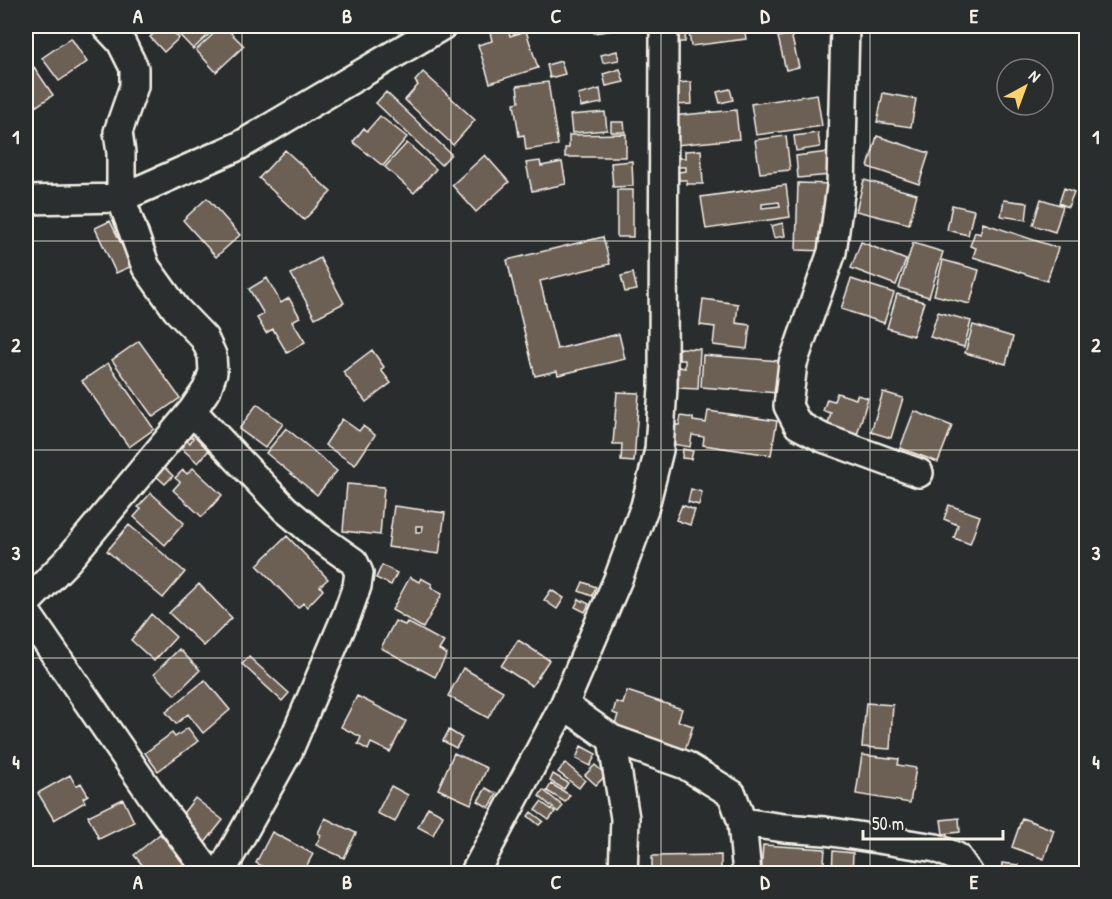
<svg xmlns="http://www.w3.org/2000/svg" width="1112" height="899" font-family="'Patrick Hand',sans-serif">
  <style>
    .building { fill: #6c5f53; stroke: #f4f1e8; stroke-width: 1.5; fill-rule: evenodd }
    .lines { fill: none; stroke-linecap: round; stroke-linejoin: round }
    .minor-casing { stroke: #f4f1e8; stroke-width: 32 }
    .minor { stroke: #2a2d2e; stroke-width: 27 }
    .grid { fill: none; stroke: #f4f1e8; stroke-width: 1.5; stroke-opacity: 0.55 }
    .neatline { fill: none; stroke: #f4f1e8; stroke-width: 2 }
    .grid-label { font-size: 20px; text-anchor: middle; font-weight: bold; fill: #f4f1e8 }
  </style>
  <rect width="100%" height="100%" fill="#2a2d2e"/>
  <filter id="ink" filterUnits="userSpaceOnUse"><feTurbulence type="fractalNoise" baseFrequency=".0167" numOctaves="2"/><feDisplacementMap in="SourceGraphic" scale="12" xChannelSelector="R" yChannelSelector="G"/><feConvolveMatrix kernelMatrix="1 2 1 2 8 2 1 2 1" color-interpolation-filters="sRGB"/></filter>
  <g filter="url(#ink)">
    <path class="building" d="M162 26H167L179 38 164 52 150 37Z
      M171 26H218L193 49Z
      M222 26H224L244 46 216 72 196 50Z
      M592 26H614V30L594 33Z
      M688 26H744L746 39 691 46Z
      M507 27 510 36 526 31 538 68 490 83 478 45 492 41 490 32Z
      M670 29H686L685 42H670Z
      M791 34 799 67 786 70 778 37Z
      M71 38 87 62 59 81 42 58Z
      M617 51 619 60 603 63 601 55Z
      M561 61 565 74 550 78 547 65Z
      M34 67 53 95 26 113V73Z
      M620 69 624 82 606 86 603 74Z
      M423 72 475 120 453 145 405 100 418 85 415 81Z
      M548 82 558 145 526 150 524 135 519 136 514 103 519 102 517 86Z
      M691 82 692 104 674 105 673 83Z
      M600 89 602 103 581 107 578 95Z
      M730 89 733 100 720 103 717 92Z
      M386 92 451 154 441 165 376 103Z
      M883 93 916 99 911 127 877 122Z
      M817 94 822 126 756 135 751 104Z
      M736 110 739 139 675 145 671 116Z
      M605 112 607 130 572 133 570 115Z
      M380 116 407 137 383 166 353 142 364 128 367 131Z
      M611 122H624L625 132H611Z
      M818 133 820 147 796 151 794 136Z
      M626 134V157H565V148H569V135Z
      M786 136 790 170 760 173 755 140Z
      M877 136 929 153 919 184 868 167Z
      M407 143 436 169 414 193 385 167Z
      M285 150 331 192 304 220 259 178Z
      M701 150 703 184H687V180H679L678 172 686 171V167H678L677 158H685V151Z
      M828 152 831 175 798 178 796 156Z
      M485 155 509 182 476 212 452 185Z
      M540 161 541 166 562 162 566 184 532 191 526 163Z
      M632 161 633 186 613 187 611 163Z
      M864 180 917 194 909 224 856 211Z
      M798 183 832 184 829 251 796 250Z
      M786 185 790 217 706 229 701 197ZM779 202 780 206 762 208V204Z
      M1064 188 1074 192 1068 207 1059 203Z
      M617 190H633V237H617Z
      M207 198 240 235 216 257 183 220Z
      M1041 199 1063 206 1055 232 1033 225Z
      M1004 200 1028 203 1026 220 1001 216Z
      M952 205 974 210 968 235 947 230Z
      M110 221 132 266 116 273 95 228Z
      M783 223 785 236 774 238 771 226Z
      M983 223 1058 248 1047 281 973 257 976 248 970 246 975 232 980 234Z
      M603 237 610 264 540 281 557 349 619 334 625 359 558 375 557 371 535 376 507 260Z
      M861 242 906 260 896 285 851 268Z
      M913 243 943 252 929 297 899 288Z
      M320 258 344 303 315 318 291 274Z
      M943 260 979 270 970 304 934 295Z
      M633 273 637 290 625 292 621 276Z
      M267 278 281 303 289 298 300 317 292 321 305 342 287 353 273 329 266 333 257 318 264 314 249 289Z
      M851 279 894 293 884 323 841 309Z
      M897 294 924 302 913 336 887 328Z
      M703 299 738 304 736 323 750 325 747 349 713 345 715 327 700 325Z
      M938 312 971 321 964 347 930 337Z
      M973 325 1013 337 1006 364 965 353Z
      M139 341 180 398 153 417 112 360Z
      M679 348 700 349 698 389 678 388 679 367 685 368V360H679Z
      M372 350 384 367 381 370 391 383 366 402 343 372Z
      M703 355 780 361 778 393 701 387Z
      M108 363 154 429 129 447 82 381Z
      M617 392 639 393 634 462 621 461 622 444H613Z
      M883 392 903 398 891 438 871 432Z
      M837 393 856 399 857 395 868 398 857 435 827 427 831 413 823 411 827 399 834 401Z
      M257 404 283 424 265 448 239 429Z
      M708 411 777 421 771 455 703 445 704 437 692 435 690 447 672 444 675 425H679L681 416 693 418V421L706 423Z
      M914 411 952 426 938 462 900 448Z
      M342 419 359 431 363 426 375 435 355 465 325 445Z
      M197 428 215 443 198 463 180 447 187 440 190 443 193 438 190 436Z
      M286 428 337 471 317 495 266 453Z
      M683 449 693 451 691 459 682 458Z
      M163 466 173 476 165 484 155 475Z
      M193 468 222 495 202 517 173 490 180 482 175 478 183 470 187 474Z
      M347 484 384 487 380 535 343 531Z
      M691 489 702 492 699 505 688 502Z
      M151 493 184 523 165 545 134 517 141 509 138 507Z
      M682 505 695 510 690 525 676 520Z
      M949 505 980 516 970 544 954 538 958 525 944 519Z
      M394 506 445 513 439 554 388 547ZM416 526H423L422 532H416Z
      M129 525 185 572 163 598 107 551Z
      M287 536 328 579 320 586 323 590 307 607 303 603 298 608 257 565Z
      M382 565 397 573 391 585 376 578Z
      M410 577 419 582 421 578 432 584 431 587 442 594 423 628 392 610Z
      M583 582 596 587 592 596 579 591Z
      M199 584 232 618 204 646 169 613Z
      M551 590 564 598 557 609 544 600Z
      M579 599 589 604 585 612 575 607Z
      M151 614 176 637 154 661 131 640Z
      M395 621 405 625 407 622 444 642 439 650 447 654 435 677 381 648Z
      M518 640 549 660 532 686 501 666Z
      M179 649 200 670 175 695 154 674Z
      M249 657 289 693 282 701 242 664Z
      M463 668 503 691 488 718 448 696Z
      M205 680 230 710 203 733 188 714 176 724 166 712Z
      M627 691 682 709 678 721 693 726 685 750 614 727 618 715 613 713 616 702 623 704Z
      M357 696 406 721 390 752 371 743 368 750 358 744 361 737 341 727Z
      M866 703 893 705 890 749 862 747Z
      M188 728 198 741 158 771 145 753 172 733 175 737Z
      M449 730 462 738 456 748 443 741Z
      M581 746 596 754 590 766 576 759Z
      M454 753 487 768 471 804 438 789Z
      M862 755 899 759 898 765 916 768 910 803 856 794Z
      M565 763 585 780 579 788 558 772Z
      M595 765 606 775 596 785 585 775Z
      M553 774 568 783 564 789 550 781Z
      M70 775 76 786 81 783 88 795 83 798 85 802 54 820 38 793Z
      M551 784 570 795 565 802 547 791Z
      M391 786 408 795 395 822 377 813Z
      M486 788 497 794 489 808 478 801Z
      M543 790 563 806 558 812 539 796Z
      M195 798 223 820 204 844 177 821Z
      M123 799 134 822 99 839 88 816Z
      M541 802 555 812 549 820 535 810Z
      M428 807 443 815 433 835 418 827Z
      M531 812 543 821 539 825 528 816Z
      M325 818 356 833 344 858 316 845 321 835 318 833Z
      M959 818 960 832 943 834 941 820Z
      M1022 818 1054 830 1044 859 1012 847Z
      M272 832 313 854 302 874H277L256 863Z
      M160 834 191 870 187 874H150L134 855Z
      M763 845 825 849 823 874H761Z
      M833 851 853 853 852 874H832Z
      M721 855V874H652V856Z
      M1002 863 1018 865 1017 874H1001Z"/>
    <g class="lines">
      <g class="minor-casing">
        <path id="minor" d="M845 26 841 187 832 252 793 363 788 406 798 425 823 438 919 473
          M26 200 121 198 239 146 442 26
          M192 411 285 509 317 536 354 562 359 573 357 586 347 614 289 750 220 874
          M26 603 68 560 192 411 207 389 213 372 212 355 204 338 176 309 146 267 121 198V153L118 132 134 86V68L121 42 106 26
          M26 612 160 807 210 874
          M564 705 612 739 685 765 732 794 742 822 747 874
          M612 739 625 818 623 874
          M742 822 784 828 825 831 936 848 957 857 969 874
          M474 874 564 705 618 579 645 506 659 450 663 387 664 26"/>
      </g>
      <use href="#minor" class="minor"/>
    </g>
  </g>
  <path class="grid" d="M242 26V874M451 26V874M661 26V874M870 26V874M26 241H1086M26 450H1086M26 658H1086"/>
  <rect width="1112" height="899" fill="none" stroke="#2a2d2e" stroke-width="66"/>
  <g transform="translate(1025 87) rotate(41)"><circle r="28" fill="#2a2d2e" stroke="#7b7b78" stroke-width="1.5"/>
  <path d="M0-4.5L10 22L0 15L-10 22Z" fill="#ffd166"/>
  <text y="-9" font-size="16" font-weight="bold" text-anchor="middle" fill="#f4f1e8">N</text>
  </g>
  <path d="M863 830v9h140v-9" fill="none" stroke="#f4f1e8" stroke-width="3"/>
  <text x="872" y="830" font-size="18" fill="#f4f1e8" stroke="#2a2d2e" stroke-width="4.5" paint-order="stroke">50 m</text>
  <rect x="33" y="33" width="1046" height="833" class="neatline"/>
  <g class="grid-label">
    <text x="138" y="23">A</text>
    <text x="347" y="23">B</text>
    <text x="556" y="23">C</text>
    <text x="765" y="23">D</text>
    <text x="974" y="23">E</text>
    <text x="16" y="144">1</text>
    <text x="1096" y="144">1</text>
    <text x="16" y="352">2</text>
    <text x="1096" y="352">2</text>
    <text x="16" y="560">3</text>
    <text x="1096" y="560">3</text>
    <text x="16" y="769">4</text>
    <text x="1096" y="769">4</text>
    <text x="138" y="889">A</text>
    <text x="347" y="889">B</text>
    <text x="556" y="889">C</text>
    <text x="765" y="889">D</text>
    <text x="974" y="889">E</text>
  </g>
</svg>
